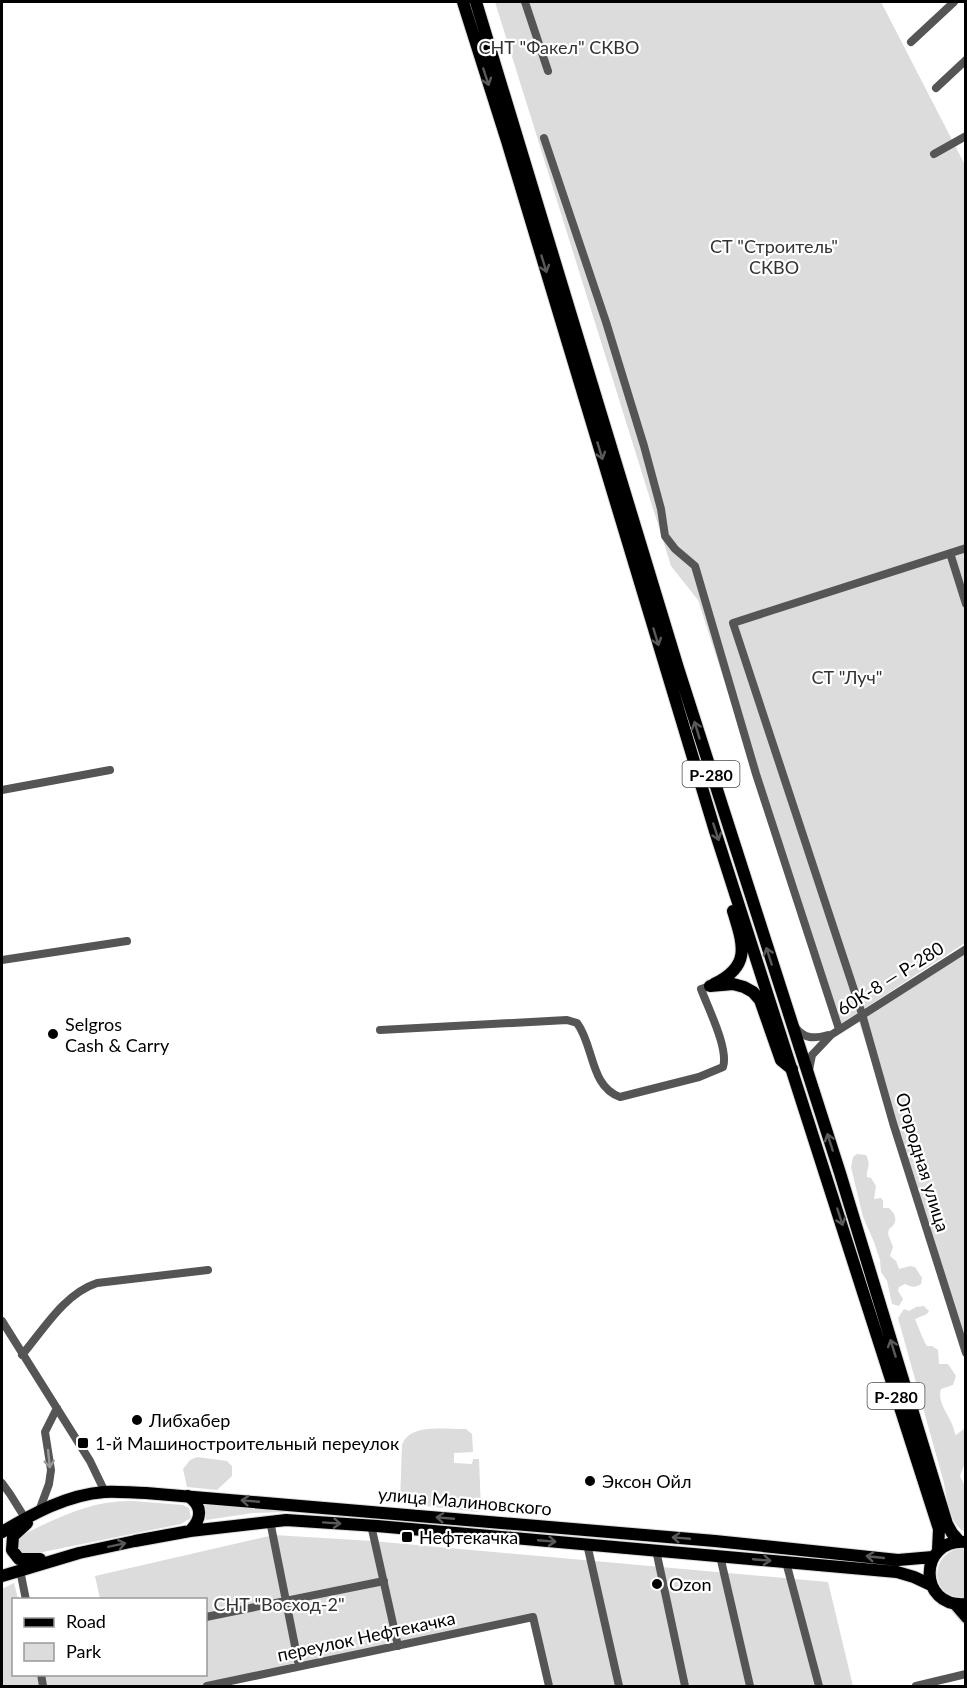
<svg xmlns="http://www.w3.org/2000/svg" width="967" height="1688" font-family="Lato,sans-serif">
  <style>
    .green { fill: #dcdcdc }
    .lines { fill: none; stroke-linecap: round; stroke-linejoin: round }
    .major-casing { stroke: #dbdbdb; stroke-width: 13 }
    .highway-casing { stroke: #dbdbdb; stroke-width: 14 }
    .minor { stroke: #555; stroke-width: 8 }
    .major { stroke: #000; stroke-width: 10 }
    .highway { stroke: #000; stroke-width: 12 }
    .oneway { stroke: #595959 }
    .oneway2 { stroke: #999 }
    .poi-dot { fill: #000; stroke: #fff; stroke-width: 2 }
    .labels { text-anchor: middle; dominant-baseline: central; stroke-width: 4.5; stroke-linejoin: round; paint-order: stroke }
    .shield { fill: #fff; stroke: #4c4c4c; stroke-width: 1.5 }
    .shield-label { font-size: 16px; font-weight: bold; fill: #000 }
    .park-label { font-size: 18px; fill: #333; stroke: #fff }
    .street-label { font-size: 18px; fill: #000; stroke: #fff }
    .poi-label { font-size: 18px; fill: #000; stroke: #fff; text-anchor: start }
  </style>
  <rect width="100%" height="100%" fill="#fff"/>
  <path class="green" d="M495 2H881L965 165V943L836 1027 698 600 671 566Z
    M965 953V1357L859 1022Z
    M857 1154 866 1155C872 1167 866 1167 867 1177L871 1178 876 1186 874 1199 881 1198 883 1201V1208H889C897 1215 898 1223 889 1229L888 1234 893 1247 890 1256 896 1261 899 1269 910 1266 915 1267 922 1278 921 1284C915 1288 911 1287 905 1284L899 1287 898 1291 903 1299 899 1306 892 1304 887 1281 881 1272 880 1260 874 1242 863 1217 851 1167 853 1157Z
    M924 1306 929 1311 927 1314 915 1319C917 1324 925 1344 927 1346H932L938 1350 939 1364H948L956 1376 953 1385 941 1389C936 1404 953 1418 955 1434L956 1435 965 1428V1463L960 1476 965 1486V1532C949 1524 947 1499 944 1483L898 1318 904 1309 909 1311 916 1307Z
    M466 1429 472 1434 473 1452 454 1453V1463L472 1464 473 1459H479L481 1510 477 1512 400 1503 402 1445C410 1422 447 1430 466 1429Z
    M197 1457 227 1461 232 1466V1476L217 1490 187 1487 183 1469 190 1460Z
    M133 1501 183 1505 189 1508 191 1518 181 1524 28 1555 19 1553 16 1541 20 1536C57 1518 91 1500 133 1501Z
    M204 1503 289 1511V1512L253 1513 206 1520Z
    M274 1535 372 1541 828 1582 853 1686H546L531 1620 213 1686H2V1589L14 1583 18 1599 14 1600V1674H206V1600L100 1599 95 1576Z
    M960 1548H965V1597C932 1601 926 1556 960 1548Z"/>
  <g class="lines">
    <g class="major-casing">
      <path id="major" d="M954 1604 966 1618"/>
    </g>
    <g class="highway-casing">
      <path id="highway" d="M463 2 507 141 715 831 939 1529 938 1550
        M476 2 678 668 840 1173 947 1524 952 1533 959 1541
        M714 984C752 966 743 944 733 911
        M710 986 733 984 744 987 753 992 760 1000 781 1060 792 1069
        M188 1496C203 1506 202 1519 190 1531
        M27 1523 13 1536 12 1550 19 1559H40
        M2 1532C34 1513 67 1495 104 1492 118 1491 132 1493 146 1493L715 1541 898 1560 933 1557
        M966 1542C918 1538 917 1608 966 1604
        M2 1576 79 1553 135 1541 190 1531 286 1520 377 1526 897 1572 914 1577 931 1585"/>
    </g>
    <path class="minor" d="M525 2 548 71
      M911 42 954 2
      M936 88 966 60
      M544 138 606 322 644 446 661 509 665 536 675 549 695 566 756 774 839 1029
      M934 154 966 136
      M966 548 733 623 862 1014 893 1123 966 1353
      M950 553 966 604
      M2 790 110 770
      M2 960 127 941
      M795 1027C805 1039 813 1039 828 1035
      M380 1030 567 1020 577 1023C594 1045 590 1087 620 1097L699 1077 723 1067C729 1049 708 1008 701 989L710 986
      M809 1070 812 1055 831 1035 966 949
      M2 1321 90 1461 105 1492
      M22 1355C44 1329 64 1294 97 1283L208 1270
      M2 1483 10 1494 25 1518
      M39 1511 49 1484 51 1470 45 1432 57 1408
      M270 1521 299 1666
      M371 1525 398 1646
      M587 1544 619 1686
      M656 1550 685 1686
      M720 1556 750 1686
      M786 1562 819 1686
      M20 1570 26 1600
      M206 1617 384 1581
      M41 1674 43 1686
      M207 1686 533 1617 549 1686
      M916 1686 966 1674"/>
    <use href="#major" class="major"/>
    <use href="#highway" class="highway"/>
  </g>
  <defs><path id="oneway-shaft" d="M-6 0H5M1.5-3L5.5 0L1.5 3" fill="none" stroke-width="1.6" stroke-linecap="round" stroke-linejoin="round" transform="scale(1.5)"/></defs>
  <g class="oneway">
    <use href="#oneway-shaft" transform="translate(486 77) rotate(72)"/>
    <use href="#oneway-shaft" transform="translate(544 264) rotate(73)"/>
    <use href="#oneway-shaft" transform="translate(600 451) rotate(73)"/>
    <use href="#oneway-shaft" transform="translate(656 637) rotate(73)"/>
    <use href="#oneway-shaft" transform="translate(697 730) rotate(-107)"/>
    <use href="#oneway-shaft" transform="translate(716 832) rotate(72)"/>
    <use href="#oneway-shaft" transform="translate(769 956) rotate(-108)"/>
    <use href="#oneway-shaft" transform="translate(830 1142) rotate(-108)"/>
    <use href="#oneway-shaft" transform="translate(840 1217) rotate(72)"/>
    <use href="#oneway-shaft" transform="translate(893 1348) rotate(-107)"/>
    <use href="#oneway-shaft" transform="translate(250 1501) rotate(-175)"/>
    <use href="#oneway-shaft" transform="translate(445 1518) rotate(-175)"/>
    <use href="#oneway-shaft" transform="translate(332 1523) rotate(4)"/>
    <use href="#oneway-shaft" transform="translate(681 1538) rotate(-175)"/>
    <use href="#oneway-shaft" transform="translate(547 1541) rotate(5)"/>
    <use href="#oneway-shaft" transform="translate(117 1545) rotate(-12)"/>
    <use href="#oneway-shaft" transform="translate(875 1557) rotate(-174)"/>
    <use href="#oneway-shaft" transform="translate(762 1560) rotate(5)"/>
  </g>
  <use class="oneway2" href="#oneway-shaft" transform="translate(49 1459) rotate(84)"/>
  <g class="poi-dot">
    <circle cx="53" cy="1034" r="6"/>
    <circle cx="137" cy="1420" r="6"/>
    <rect x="77" y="1437" width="12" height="12" rx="3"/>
    <circle cx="590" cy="1481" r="6"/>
    <rect x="401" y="1531" width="12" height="12" rx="3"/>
    <circle cx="657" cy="1584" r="6"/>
  </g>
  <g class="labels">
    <g class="shield">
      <rect x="682.5" y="761" width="57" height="26" rx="4.5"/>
      <rect x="867.5" y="1383" width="57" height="26" rx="4.5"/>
    </g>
    <g class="shield-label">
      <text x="711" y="774">Р-280</text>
      <text x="896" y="1396">Р-280</text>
    </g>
    <g class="park-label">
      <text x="559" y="47">СНТ "Факел" СКВО</text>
      <text x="774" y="246">СТ "Строитель"<tspan x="774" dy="21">СКВО</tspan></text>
      <text x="847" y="677">СТ "Луч"</text>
      <text x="279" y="1604">СНТ "Восход-2"</text>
    </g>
    <g class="street-label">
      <text transform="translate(890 978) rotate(-32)">60К-8 — Р-280</text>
      <text transform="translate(923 1162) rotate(73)">Огородная улица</text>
      <text transform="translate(465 1501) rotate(5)">улица Малиновского</text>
      <text transform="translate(366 1636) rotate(-12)">переулок Нефтекачка</text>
    </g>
    <g class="poi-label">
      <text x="65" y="1024">Selgros<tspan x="65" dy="21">Cash &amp; Carry</tspan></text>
      <text x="149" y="1420">Либхабер</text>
      <text x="95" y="1443">1-й Машиностроительный переулок</text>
      <text x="602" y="1481">Эксон Ойл</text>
      <text x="419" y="1537">Нефтекачка</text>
      <text x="669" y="1584">Ozon</text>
    </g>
  </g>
  <rect width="967" height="1688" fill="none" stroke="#000000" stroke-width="6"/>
  <rect x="12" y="1598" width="195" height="78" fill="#ffffff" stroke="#999999" stroke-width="1.5"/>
  <rect x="24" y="1618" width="30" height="9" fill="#000000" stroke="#999999" stroke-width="1.5"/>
  <text x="66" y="1628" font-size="18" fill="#000000">Road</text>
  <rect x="24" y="1643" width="30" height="18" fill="#dcdcdc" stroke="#999999" stroke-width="1.5"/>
  <text x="66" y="1658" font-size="18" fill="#000000">Park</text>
</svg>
